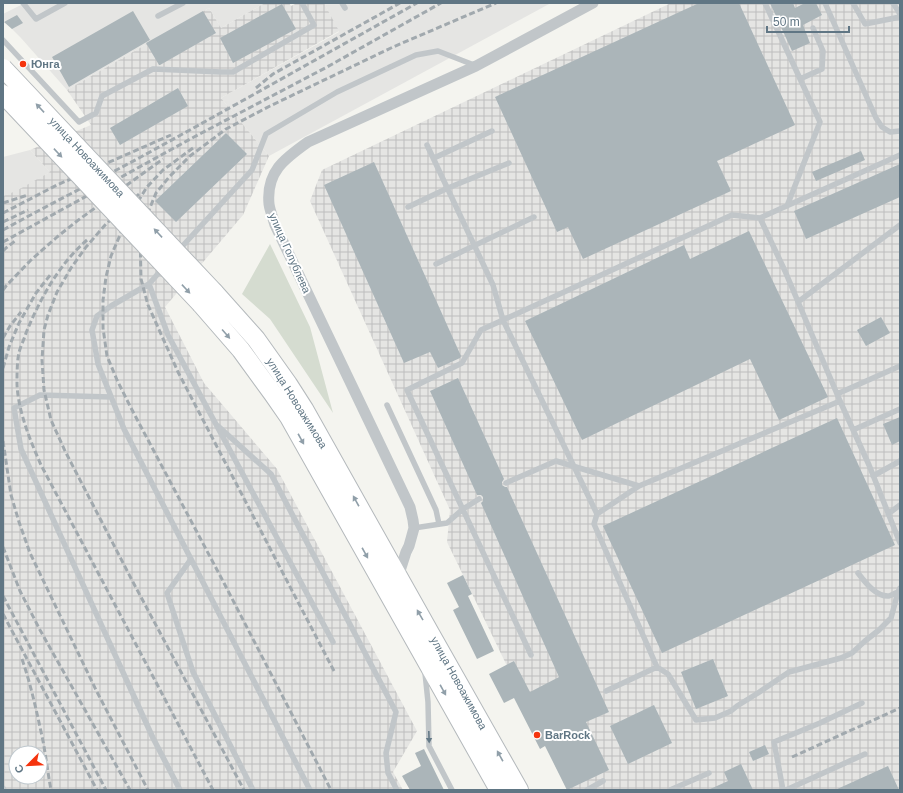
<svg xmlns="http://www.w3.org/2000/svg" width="903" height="793" font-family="Arial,sans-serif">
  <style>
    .built { fill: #e5e5e3 }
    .industrial { fill: url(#industrial-grid); fill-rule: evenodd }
    .green { fill: #d5dcd0 }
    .building { fill: #abb5b9 }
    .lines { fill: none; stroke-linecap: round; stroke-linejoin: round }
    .primary-casing { stroke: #b4b9bc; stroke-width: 20 }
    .lane { stroke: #c1c6c9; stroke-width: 5.5 }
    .street { stroke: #c1c6c9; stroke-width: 11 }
    .primary { stroke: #fff; stroke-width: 18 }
    .rail { stroke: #a1a9ae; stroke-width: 3; stroke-dasharray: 6 3; stroke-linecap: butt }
    .primary-bridge-casing { stroke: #b4b9bc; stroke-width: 20; stroke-linecap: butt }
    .primary-bridge { stroke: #fff; stroke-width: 18 }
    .oneway { fill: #909fa9 }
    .oneway2 { fill: #657a87 }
    .poi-dot { fill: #f5340e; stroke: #fff; stroke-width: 1.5 }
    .labels { text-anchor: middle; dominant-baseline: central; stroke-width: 4; stroke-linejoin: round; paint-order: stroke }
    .poi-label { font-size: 11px; font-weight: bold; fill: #607684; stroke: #fff; text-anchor: start }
    .street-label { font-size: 11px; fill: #607684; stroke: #fff }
  </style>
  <defs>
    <pattern id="industrial-grid" width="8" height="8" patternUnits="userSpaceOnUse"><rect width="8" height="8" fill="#e5e5e3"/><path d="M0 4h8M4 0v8" fill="none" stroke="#bdbebe"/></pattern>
  </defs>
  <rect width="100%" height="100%" fill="#f4f4ef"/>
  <path class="built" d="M25 3H265L221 28 209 8 67 90 21 38 3 20V14Z
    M324 3H551L269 156 221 98 339 32Z
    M30 150 50 172 16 192 3 196V157Z"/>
  <path class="industrial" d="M265 3H289L291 6 297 3H324L339 31 221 98 269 156 243 215 165 307 204 383 277 469 417 731 393 772 403 790H3V196L16 191 50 172 30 150 91 125 67 90 209 8 221 28ZM16 753H40V777H16Z
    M671 3H900V790H567L447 542 450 510 310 201 322 170Z"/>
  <path class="green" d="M270 244 310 327 333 413 270 319 242 294Z"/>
  <path class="building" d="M699 3H739L795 125 717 161 731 191 583 259 568 227 557 232 495 97Z
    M770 3H793L795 8 805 3H816L822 15 803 25 810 43 792 51Z
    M282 4 296 29 233 63 220 38Z
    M133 11 150 40 69 87 52 57Z
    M203 11 216 33 160 65H159L146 43Z
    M17 15 23 23 12 29 4 22Z
    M178 88 188 106 120 145 110 128Z
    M226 133 247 154 176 222 155 201Z
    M861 151 865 160 816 181 812 172Z
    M374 162 461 356 460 358 438 368 430 352 404 363 324 185Z
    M900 164V197L806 239 794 211Z
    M749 231 828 397 779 420 750 359 582 440 525 321 684 245 690 259Z
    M881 317 890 333 866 346 857 330Z
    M458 378 504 479 502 482V485L505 487H507L609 712 586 722 609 770 567 790 545 746 540 749 514 698 504 703 489 674 514 661 530 692 559 677 481 503 483 501V497L481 495H477L430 391Z
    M900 417V441L892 445 883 424Z
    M837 418 895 545 662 653 603 526Z
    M463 575 472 594 468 596 494 651 477 659 453 610 459 607 447 583Z
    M713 659 728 696 696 709 681 672Z
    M654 705 672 743 628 764 610 726Z
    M765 745 769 754 753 761 749 752Z
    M424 749 444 790H410L402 776 421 766 415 753Z
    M741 764 753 790H708L728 781 724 772Z
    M888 766 899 790H835Z"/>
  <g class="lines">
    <g class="primary-casing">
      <path id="primary" d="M214 292 256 339 288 384 304 409C375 537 447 663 519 790
        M201 304 241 350 273 394 289 417 499 790"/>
    </g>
    <path class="lane" d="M23 3 36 19 65 3
      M342 3 345 8
      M765 3 820 122 787 206
      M825 3 876 118 882 127 890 132 900 131
      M853 3 865 24 900 17
      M893 3 900 14
      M158 16 183 3
      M3 40 79 122 96 113 102 96 153 69 221 72H233L314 25 302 3
      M800 79 822 69 823 51 813 28
      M427 145 493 285 503 320 481 330 462 363 407 390 531 655
      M434 158 492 131
      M408 207 448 188 509 163
      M760 218 900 155
      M178 251 252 170 266 134 337 92 416 55 438 51 474 65
      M436 264 534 217
      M163 268 149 284 168 335 333 642
      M149 284 111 306 97 316 92 330 98 364 124 429 310 790
      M798 302 900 225
      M837 394 900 366
      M111 397 40 395 14 408 21 449 153 738 180 790
      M387 405 436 510 439 524
      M218 426 271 474 396 712 386 753 388 773 397 790
      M853 430 900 409
      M873 476 900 461
      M506 483 556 461 639 486 840 401
      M597 514 639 486
      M888 514 900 505
      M414 528 447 523 463 509 479 499
      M191 559 167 593 193 672 253 790
      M858 573C865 582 876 597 889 596 892 595 895 593 898 592
      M657 667 594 524 597 514 503 320 732 215 760 218 785 271 840 401 869 465 900 543
      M425 673 428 702 429 746 452 790
      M606 691 657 667 668 674 696 720 715 718 731 711 737 706 758 693 789 672 841 658 852 653 865 641 879 630 891 618 898 592 900 588
      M3 788 4 790
      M587 790 603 781
      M670 790 709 773
      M783 790 774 742 820 723 862 703
      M786 790 865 754"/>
    <path class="street" d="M398 577 406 552 409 546 414 528 413 520 410 507 275 225C273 218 270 211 269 204 266 172 284 159 308 142L476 66 593 3"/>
    <use href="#primary" class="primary"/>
    <path class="rail" d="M256 88 273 74 400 3
      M193 148 163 170 147 187 127 219 111 256 106 277 103 300V328L107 356 117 380 131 408 224 583 331 790
      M139 194 106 224 86 247 71 268 57 292 48 315 44 330 42 360 44 390 51 420 65 451 134 584 244 790
      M3 203 28 195
      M3 213 57 185 171 135
      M3 222 28 210
      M3 230C48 205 94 182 139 158 232 107 324 55 417 3
      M87 240C59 264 40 299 26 333 24 340 20 347 19 353 17 361 17 375 17 384 18 411 30 440 41 465L213 790
      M3 242 194 137 327 67 441 3
      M3 251 6 248 15 241
      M3 290 6 286 30 261 57 237 77 221 163 159
      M3 338 10 326 21 312
      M3 368 9 347 19 323 36 293 51 274
      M3 441 11 495 19 522 30 553 96 690 148 790
      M3 547 20 591 40 630 130 790
      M3 596 106 790
      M3 614 97 790
      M22 659C31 685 37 713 43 741 46 757 48 774 51 790
      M334 671 178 372 148 305 141 279 140 232 156 193 170 176 190 156 226 129 270 106 393 47 496 3
      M792 757 900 708"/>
    <g class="primary-bridge-casing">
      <path id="primary-bridge" d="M3 68 214 292
        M3 94 201 304"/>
    </g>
    <use href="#primary-bridge" class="primary-bridge"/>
  </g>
  <defs><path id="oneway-solid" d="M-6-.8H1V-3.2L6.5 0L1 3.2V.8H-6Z"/></defs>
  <g class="oneway">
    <use href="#oneway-solid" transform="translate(40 108) rotate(-133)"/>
    <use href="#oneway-solid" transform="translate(58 153) rotate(47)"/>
    <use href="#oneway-solid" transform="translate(158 233) rotate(-133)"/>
    <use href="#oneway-solid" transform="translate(186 289) rotate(47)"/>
    <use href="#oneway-solid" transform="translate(226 334) rotate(49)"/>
    <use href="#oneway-solid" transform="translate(301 439) rotate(61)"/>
    <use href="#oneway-solid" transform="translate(356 501) rotate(-119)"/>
    <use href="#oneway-solid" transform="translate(365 553) rotate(61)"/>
    <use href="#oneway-solid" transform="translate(420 615) rotate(-120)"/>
    <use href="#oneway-solid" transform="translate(443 690) rotate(61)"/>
    <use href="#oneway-solid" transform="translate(500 756) rotate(-119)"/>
  </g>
  <use class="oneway2" href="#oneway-solid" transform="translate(429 737) rotate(88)"/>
  <g class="poi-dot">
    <circle cx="23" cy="64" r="4"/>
    <circle cx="537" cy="735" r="4"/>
  </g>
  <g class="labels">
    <g class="poi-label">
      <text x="31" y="64">Юнга</text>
      <text x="545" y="735">BarRock</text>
    </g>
    <g class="street-label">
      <text transform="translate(87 157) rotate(47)">улица Новоажимова</text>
      <text transform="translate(290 253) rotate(66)">улица Голублева</text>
      <text transform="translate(297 403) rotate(58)">улица Новоажимова</text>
      <text transform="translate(459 683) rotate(61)">улица Новоажимова</text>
    </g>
  </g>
  <rect width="903" height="793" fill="none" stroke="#607684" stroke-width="8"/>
  <g transform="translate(28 765) rotate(246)"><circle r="19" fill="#ffffff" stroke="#bfc8ce"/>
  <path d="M0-3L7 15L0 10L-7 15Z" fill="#f5340e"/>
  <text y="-6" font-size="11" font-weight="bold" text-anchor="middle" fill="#607684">С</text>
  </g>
  <path d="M767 26v6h82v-6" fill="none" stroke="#607684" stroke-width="2"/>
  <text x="773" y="26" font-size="12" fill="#607684" stroke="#ffffff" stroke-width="3" paint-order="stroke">50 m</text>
</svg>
